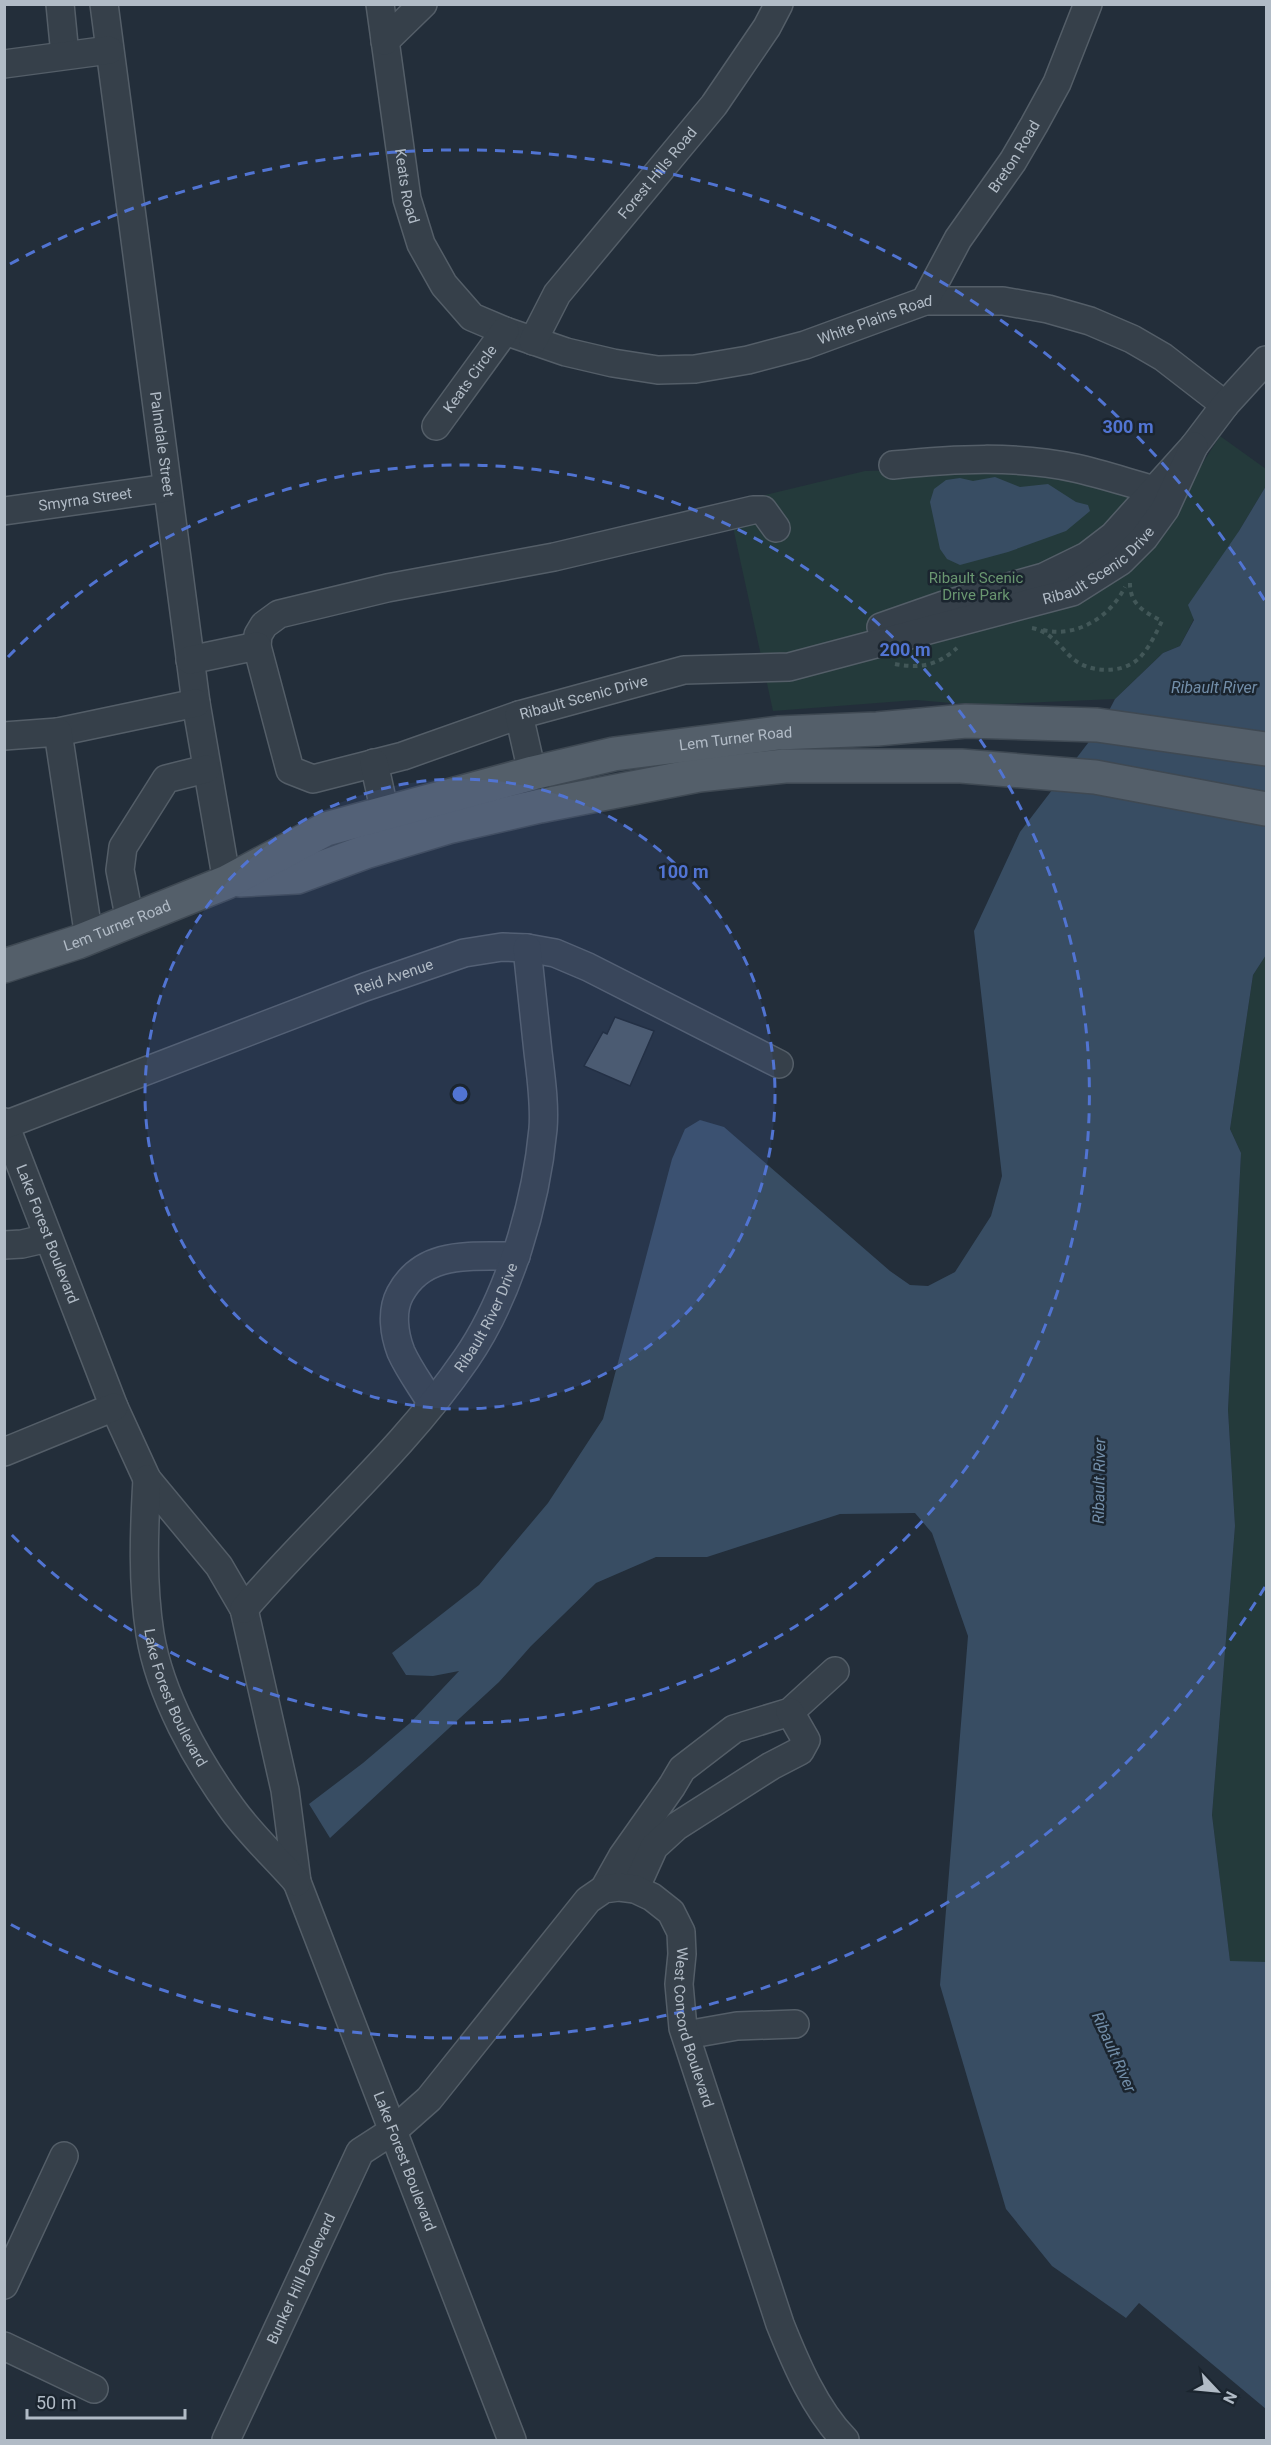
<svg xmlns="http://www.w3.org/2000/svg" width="1271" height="2445" font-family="Roboto,sans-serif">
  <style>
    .green { fill: #243a3b }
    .water { fill: #384d63 }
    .building { fill: #4b5865; stroke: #1d2731; stroke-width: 1.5 }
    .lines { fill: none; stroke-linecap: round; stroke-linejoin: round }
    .minor-casing { stroke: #545e68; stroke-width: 30 }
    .major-casing { stroke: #3f4953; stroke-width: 36 }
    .path { stroke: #425758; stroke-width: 4; stroke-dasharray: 4.5 4.5; stroke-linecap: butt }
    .minor { stroke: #36404a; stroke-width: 27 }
    .major { stroke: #545f6a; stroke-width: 33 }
    .ring { fill: none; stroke: #5174d2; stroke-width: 3; stroke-dasharray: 10 8 }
    .labels { text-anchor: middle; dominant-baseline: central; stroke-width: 5; stroke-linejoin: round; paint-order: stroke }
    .street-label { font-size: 15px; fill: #b1bbc6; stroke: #1b252f }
    .park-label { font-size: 15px; fill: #699670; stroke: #1b252f }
    .water-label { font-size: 16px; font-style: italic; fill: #728ea9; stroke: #1b252f }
    .centre { fill: #5174d2; stroke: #1b252f; stroke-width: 3 }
    .ring-label { font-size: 18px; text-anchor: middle; font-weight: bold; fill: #5174d2; stroke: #1b252f; stroke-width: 5; stroke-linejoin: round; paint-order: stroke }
  </style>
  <rect width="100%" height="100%" fill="#232e3a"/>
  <path class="green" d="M1220 436 1266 469V486L1239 531 1180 646 1163 653 1115 699 975 705 916 700 773 711 728 504 865 471 975 468 1048 472 1123 489 1167 519Z
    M1266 955V1962H1230L1212 1815 1235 1526 1228 1410 1241 1153 1230 1129 1253 975Z"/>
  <path class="water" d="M995 477 1020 487 1048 484 1076 502 1088 505 1090 511 1066 531 1008 552 960 565 947 559 940 549 930 502 934 489 946 480 960 478 973 481Z
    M1266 486V955L1253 975 1230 1129 1241 1153 1228 1410 1235 1526 1212 1815 1230 1961 1266 1962V2409L1139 2303 1126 2318 1052 2266 1006 2209 940 1985 968 1636 932 1533 915 1513 840 1514 707 1557H656L596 1583 531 1646 499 1682 330 1838 309 1804 363 1763 410 1723 459 1671 433 1676 406 1675 392 1653 479 1585 548 1503 603 1419 672 1159 685 1129 700 1120 724 1127 890 1271 910 1285 928 1286 955 1272 991 1216 1002 1176 974 931 1020 832 1101 726 1115 699 1163 653 1180 646 1194 620 1188 605 1239 531Z"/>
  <path class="building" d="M615 1017 654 1031 630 1086 584 1066 603 1032 607 1034Z"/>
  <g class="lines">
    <g class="minor-casing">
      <g id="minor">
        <path d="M60 4 65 55"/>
        <path id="s1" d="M104 4 196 703 227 882"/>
        <path id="s2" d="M380 4 407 199 421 244 444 285 472 317 505 331 566 352 613 363 658 370 695 369 748 360 805 345 925 301H1003L1048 309 1090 321 1132 339 1163 357 1225 405"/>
        <path d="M385 41 423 4"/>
        <path d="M4 64 109 50"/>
        <path id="s3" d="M925 301 958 239 1013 161 1034 125 1057 83 1088 4"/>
        <path id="s4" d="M533 341 557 294 714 105 767 27 779 4"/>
        <path id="s5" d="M436 426 505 331"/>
        <path d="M893 465C953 459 1016 455 1075 468 1102 474 1129 483 1155 490"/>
        <path id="s6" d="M4 511 167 488"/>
        <path d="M881 627 944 605 1044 577 1087 556 1113 536 1194 446 1225 405 1266 360"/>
        <path d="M257 646 258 635 264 625 279 614 387 588 554 557 753 510H763L776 528"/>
        <path d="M190 660 257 646 290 770 313 779 403 756 519 715"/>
        <path d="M58 732 196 703"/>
        <path d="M4 736 58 732 89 938"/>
        <path d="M374 763 385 813"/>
        <path id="s7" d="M537 794 519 715 684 670 789 667 1072 592 1121 561 1144 538 1165 509 1194 446"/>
        <path d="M130 921 120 870 123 847 166 779 206 769"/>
        <path id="s8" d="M4 1122 114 1407 147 1479 219 1566 244 1609 285 1790 297 1882 512 2440"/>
        <path id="s9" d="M5 1125 365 987 464 953 502 947 527 948 555 953 588 967 779 1064"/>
        <path d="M4 1245 22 1244 48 1238"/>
        <path d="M432 1404C422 1387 409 1370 401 1352 394 1334 391 1311 400 1294 424 1249 473 1257 516 1256"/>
        <path d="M4 1452 114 1407"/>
        <path id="s10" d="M147 1479C144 1530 142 1583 150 1634 160 1695 197 1761 233 1810 252 1836 276 1858 297 1882"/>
        <path id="s11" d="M244 1609C316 1525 403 1451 466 1359 509 1297 536 1204 543 1129 545 1104 541 1077 538 1052 534 1017 531 983 527 948"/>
        <path d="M604 1889 622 1857 672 1786 682 1769 734 1729 790 1712 835 1671"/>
        <path d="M635 1889 654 1847 677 1826 771 1766 800 1751 806 1740 790 1712"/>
        <path d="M686 2035 737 2026 795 2024"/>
        <path d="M4 2285 64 2156"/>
        <path d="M4 2346 94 2389"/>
        <path id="s12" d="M226 2440 360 2152 394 2130 429 2099 588 1900 604 1889 619 1887 635 1889 652 1897 671 1912 681 1932 682 1954 679 1984 683 2028 780 2324C796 2364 815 2409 845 2440"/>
      </g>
    </g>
    <g class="major-casing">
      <g id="major">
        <path d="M240 880 297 877 365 852 448 827 540 806 699 775 785 766H961L1095 777 1266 809"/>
        <path id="s13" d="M4 966 78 942 227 882 326 829 533 773 614 754 778 733 877 729 966 721 1097 725 1266 749"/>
      </g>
    </g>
    <path class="path" d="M1032 628C1050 631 1060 647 1072 658 1089 673 1120 674 1137 660 1148 651 1156 633 1162 621 1144 612 1129 604 1130 581
      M1043 630C1077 638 1110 617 1125 587
      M895 664C920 669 938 665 957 648"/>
    <use href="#minor" class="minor"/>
    <use href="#major" class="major"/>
  </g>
  <circle cx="460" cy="1094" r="315" fill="#5174d2" fill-opacity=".12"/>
  <g class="ring">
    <circle cx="460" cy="1094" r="315"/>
    <path d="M8 657A629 629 0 1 1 8 1531"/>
    <path d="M1265 1587A944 944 0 0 1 10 1924M10 264A944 944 0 0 1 1265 601"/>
  </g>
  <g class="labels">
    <g class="street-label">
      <text stroke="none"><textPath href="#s3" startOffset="170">Breton Road</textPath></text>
      <text stroke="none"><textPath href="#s4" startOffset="210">Forest Hills Road</textPath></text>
      <text stroke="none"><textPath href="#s2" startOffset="184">Keats Road</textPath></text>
      <text stroke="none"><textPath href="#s2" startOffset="752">White Plains Road</textPath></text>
      <text stroke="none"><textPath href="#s5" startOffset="58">Keats Circle</textPath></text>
      <text stroke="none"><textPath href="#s1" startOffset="444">Palmdale Street</textPath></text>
      <text stroke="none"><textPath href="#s6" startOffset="82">Smyrna Street</textPath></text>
      <text stroke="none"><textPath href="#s7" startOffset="686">Ribault Scenic Drive</textPath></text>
      <text stroke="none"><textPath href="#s7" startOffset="148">Ribault Scenic Drive</textPath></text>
      <text stroke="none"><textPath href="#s13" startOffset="771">Lem Turner Road</textPath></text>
      <text stroke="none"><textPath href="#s13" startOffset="120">Lem Turner Road</textPath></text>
      <text stroke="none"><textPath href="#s9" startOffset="416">Reid Avenue</textPath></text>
      <text stroke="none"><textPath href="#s8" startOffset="120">Lake Forest Boulevard</textPath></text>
      <text stroke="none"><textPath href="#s11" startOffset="381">Ribault River Drive</textPath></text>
      <text stroke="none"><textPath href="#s10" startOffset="224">Lake Forest Boulevard</textPath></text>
      <text stroke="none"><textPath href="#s12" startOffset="873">West Concord Boulevard</textPath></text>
      <text stroke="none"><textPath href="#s8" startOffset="1125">Lake Forest Boulevard</textPath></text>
      <text stroke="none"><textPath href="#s12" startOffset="178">Bunker Hill Boulevard</textPath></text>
    </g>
    <g class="park-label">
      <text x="976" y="578">Ribault Scenic<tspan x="976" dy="17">Drive Park</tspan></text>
    </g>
    <g class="water-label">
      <text x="1214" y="687">Ribault River</text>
      <text transform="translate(1099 1481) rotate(-89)">Ribault River</text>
      <text transform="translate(1114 2052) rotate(66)">Ribault River</text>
    </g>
  </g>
  <circle cx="460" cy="1094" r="9" class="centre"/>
  <g class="ring-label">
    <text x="1128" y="433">300 m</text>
    <text x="905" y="656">200 m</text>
    <text x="683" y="878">100 m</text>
  </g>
  <rect width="1271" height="2445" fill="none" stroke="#b1bbc6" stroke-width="12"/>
  <g transform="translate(1217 2391) rotate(116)" stroke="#1b252f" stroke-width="4.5" paint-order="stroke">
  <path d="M0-4.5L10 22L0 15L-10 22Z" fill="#b1bbc6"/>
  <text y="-9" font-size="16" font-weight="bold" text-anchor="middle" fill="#b1bbc6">N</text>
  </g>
  <path d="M27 2409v9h158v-9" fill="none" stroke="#b1bbc6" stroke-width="3"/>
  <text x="36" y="2409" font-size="18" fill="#b1bbc6" stroke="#1b252f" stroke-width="4.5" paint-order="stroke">50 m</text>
</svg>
